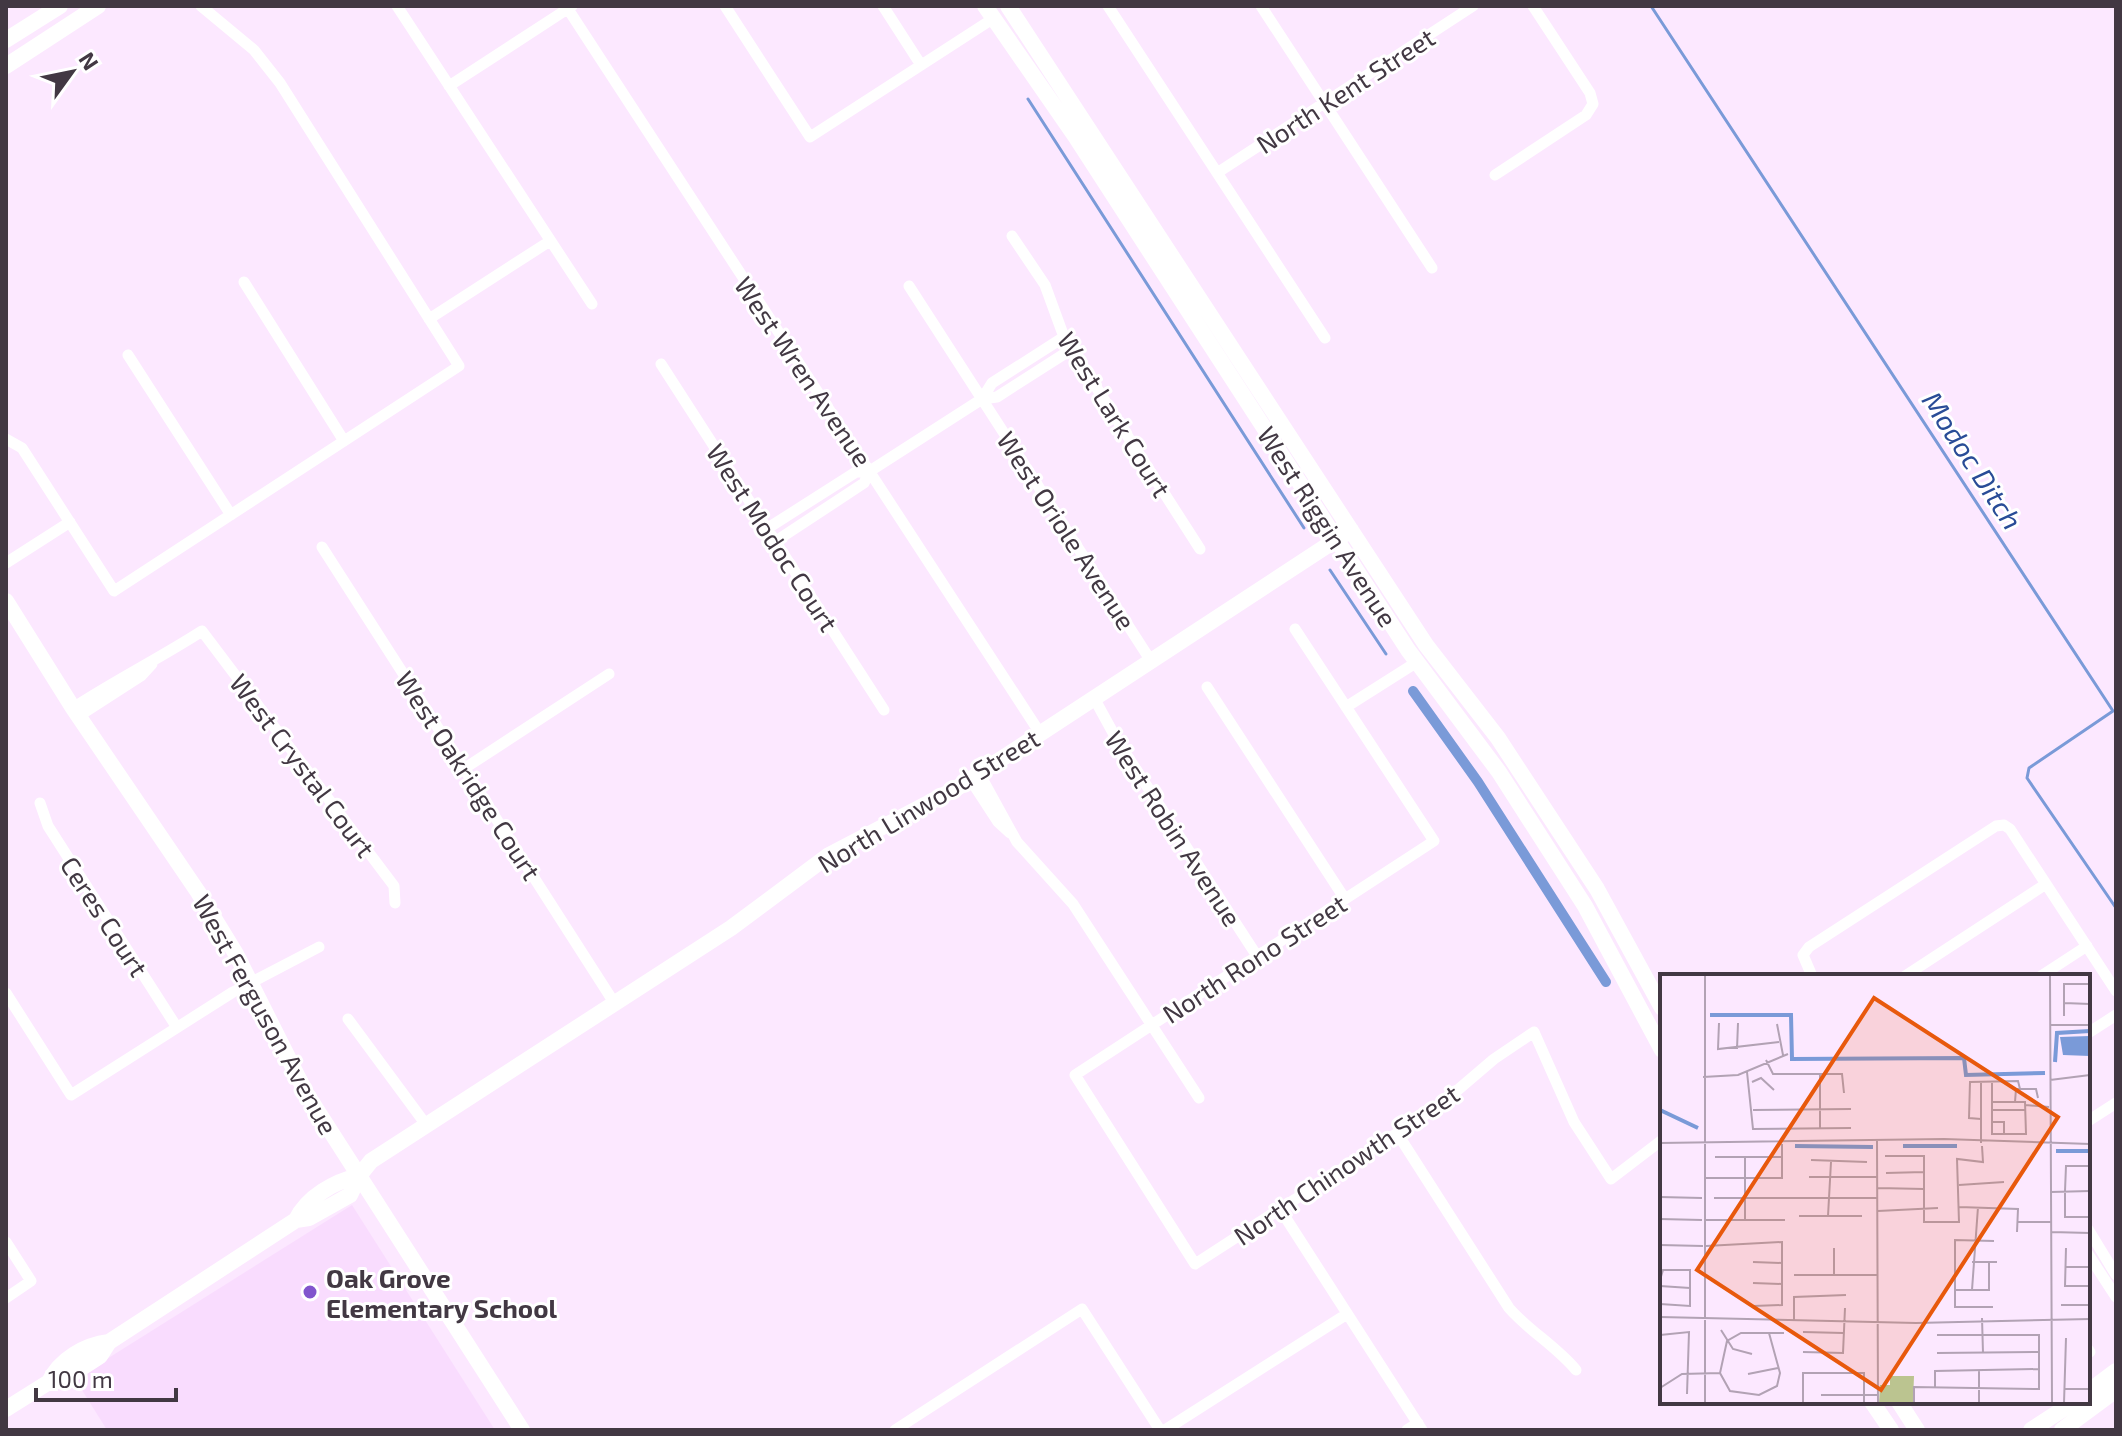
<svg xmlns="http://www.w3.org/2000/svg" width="2122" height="1436" font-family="'Exo 2',sans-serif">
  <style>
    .built { fill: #f9dcfe }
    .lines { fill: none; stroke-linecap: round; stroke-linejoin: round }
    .stream { stroke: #7a9ad8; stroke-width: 3 }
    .canal { stroke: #7a9ad8; stroke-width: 10 }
    .street { stroke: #fff; stroke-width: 11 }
    .secondary { stroke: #fff; stroke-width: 16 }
    .poi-dot { fill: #8154cd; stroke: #fff; stroke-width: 3 }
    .labels { text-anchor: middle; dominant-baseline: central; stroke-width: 6; stroke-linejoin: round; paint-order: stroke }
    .street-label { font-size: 26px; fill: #423843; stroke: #fff }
    .poi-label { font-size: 26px; font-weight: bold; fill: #423843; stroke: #fff; text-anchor: start }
    .water-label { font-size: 28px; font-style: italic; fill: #294c97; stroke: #fff }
    .inset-river { fill: none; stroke: #7a9ad8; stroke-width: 4 }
    .inset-road { fill: none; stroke: #b2a2b4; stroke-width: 2 }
    .view { fill: #e8590c; fill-opacity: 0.15; stroke: #e8590c; stroke-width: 4 }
    .inset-edge { fill: none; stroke: #423843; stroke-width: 4 }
  </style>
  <rect width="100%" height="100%" fill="#fce8ff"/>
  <path class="built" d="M352 1205 495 1430H107L75 1379Z"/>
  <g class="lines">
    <path class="stream" d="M1651 6 2113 711 2029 768 2027 778 2116 908
      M1028 99 1304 528
      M1330 570 1386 654"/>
    <path class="canal" d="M1413 691 1478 782 1606 982"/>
    <path class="street" d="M397 6 592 304
      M566 6 1040 733
      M725 6 810 137 994 18
      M883 6 921 65
      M1108 6 1325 338
      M1261 6 1432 268
      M449 86 572 6
      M1217 173 1473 6
      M1495 175 1586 115 1593 104 1590 93 1533 6
      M1012 236 1045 285 1064 337 1200 549
      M244 282 344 441
      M909 286 1151 661
      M429 319 550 241
      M128 355 231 515
      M661 364 884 710
      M982 399 992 383 1064 337
      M6 439 22 448 114 591 459 366 280 83 254 50 201 6
      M768 528 856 472 870 471 982 399 997 397 1072 349
      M776 541 864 483 870 471
      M322 547 615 1004
      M6 563 70 522
      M1295 629 1434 841 1075 1075 1195 1264 1439 1106 1494 1059 1534 1032 1574 1122 1611 1179 1662 1140
      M1207 687 1345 899
      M1094 698 1117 740 1257 956
      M1346 707 1417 662
      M73 708C116 680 160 658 202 631L394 886 395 903
      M79 716 141 676 152 664
      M465 768 609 674
      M979 773 1017 842 1073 904 1199 1098
      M970 779 998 822 1010 833
      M40 803 48 826 176 1026
      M1812 976 1803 955 1809 947 1996 826 2004 825 2010 829 2116 991
      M1905 976 2046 884
      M2041 976 2087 946
      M6 993 71 1095 233 992 319 947
      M348 1019 427 1126
      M2088 1033 2116 1015
      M2088 1121 2116 1103
      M1397 1133 1509 1308C1529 1331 1556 1346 1576 1370
      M1280 1209 1422 1430
      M2088 1229 2116 1275
      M6 1242 31 1281 6 1298
      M2088 1254 2116 1297
      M2088 1349 2090 1352
      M895 1430 1082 1309 1160 1430
      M1165 1430 1347 1314
      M1407 1430 1418 1423"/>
    <path class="secondary" d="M985 6 1075 136 1408 650 1499 772 1585 906 1662 1050
      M1008 6 1426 645 1498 738 1597 889 1662 1008
      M6 40 60 6
      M6 66 98 6
      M6 601 73 708 198 892 236 954 306 1093 522 1430
      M296 1220C307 1197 335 1181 359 1176
      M49 1382C60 1359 85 1345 109 1342
      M2088 1392 2116 1371
      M1872 1402 1891 1430
      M1899 1402 1917 1430
      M6 1409 49 1382 63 1380 100 1356 109 1342 296 1220 309 1218 350 1195 359 1176 371 1161 731 928 829 855 957 788 1351 530
      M2031 1430 2074 1402
      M2062 1430 2116 1390"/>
  </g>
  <circle class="poi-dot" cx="310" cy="1292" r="8"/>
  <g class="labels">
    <g class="street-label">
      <text transform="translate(1345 90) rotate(-33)">North Kent Street</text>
      <text transform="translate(804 371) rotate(56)">West Wren Avenue</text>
      <text transform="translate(1115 414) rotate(58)">West Lark Court</text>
      <text transform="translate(1328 526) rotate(57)">West Riggin Avenue</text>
      <text transform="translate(1067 530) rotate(57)">West Oriole Avenue</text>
      <text transform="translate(773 537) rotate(57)">West Modoc Court</text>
      <text transform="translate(303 765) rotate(53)">West Crystal Court</text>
      <text transform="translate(469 775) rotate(57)">West Oakridge Court</text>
      <text transform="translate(928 800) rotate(-31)">North Linwood Street</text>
      <text transform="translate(1174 828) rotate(57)">West Robin Avenue</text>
      <text transform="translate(105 916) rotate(57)">Ceres Court</text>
      <text transform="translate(1254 958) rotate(-33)">North Rono Street</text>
      <text transform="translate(266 1014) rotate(61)">West Ferguson Avenue</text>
      <text transform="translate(1346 1164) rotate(-34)">North Chinowth Street</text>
    </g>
    <g class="poi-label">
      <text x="326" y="1277">Oak Grove<tspan x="326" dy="30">Elementary School</tspan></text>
    </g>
    <g class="water-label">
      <text transform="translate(1973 460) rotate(57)">Modoc Ditch</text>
    </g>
  </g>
  <g transform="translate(1660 974)">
    <rect width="430" height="430" fill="#fce8ff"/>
    <path d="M230 402H254L253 429H219L220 411H230Z" fill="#bbc490"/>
    <path d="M430 62V82L403 81 400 63Z" fill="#7a9ad8"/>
    <path class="inset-river" d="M50 41H131L132 85 304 84 306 101 385 99M395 88 397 59 430 57M0 136 38 154M135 172 213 173M243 172H297M396 177H430"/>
    <path class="inset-road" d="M45 1V429M390 1 392 429M404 29 430 30M404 42V10H430M59 49 58 75 119 68M117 50 123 81M390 51H430M77 75 78 49M106 86 113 100H182L184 119M87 98 93 155 191 154M160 100V154M43 103 78 101 128 80M390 106 430 101M92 108 101 104 114 116M332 128H365L366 160H332V107M355 128 356 115H376L378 124M365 131 389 133M93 136 191 135M332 136H365M321 145 309 144 310 108 358 107 360 115M332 148H344V161M217 167 218 429M0 169 284 165 430 170M321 169V107M225 182H264V248H299L297 185 323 188 322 172M55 183H122M85 183V246M151 186 207 188M430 192H406L405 217V243H430M226 199 264 198M149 203H218M46 204H122V170M299 211 344 208M218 214 264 215M391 218 430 217M0 223 42 224M54 224H218M299 233 358 235 357 258M218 237 278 234M139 242H202M168 242 171 188M0 245 42 246M46 246H125M357 248H391M391 258 430 259M0 271 43 272M46 272 122 268V331L93 332M174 274V301M406 274 405 312H430M93 288 122 289M312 288H337M405 293H430M134 301H217M0 306 3 296H30V332L0 330M93 309 122 310M0 312 30 314M295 316H329V288M312 316 318 233M401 331H430M333 333H295V266L334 267M0 343 256 349 430 345M322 344 323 379M134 346V323L186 321M61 356 73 375 92 380M143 358 183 359M109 359 120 399 117 412 99 421 70 417 60 399 67 367 81 359H124M0 361 29 358 27 420M143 378 183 379 185 334M277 379 379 378M319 397V429M88 400 118 394M275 413V397L379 395M0 414 22 400 60 399M405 415H430M161 421H218M143 429V399H204V429M254 429V413L379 415V361H277M404 429 406 364"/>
    <path class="view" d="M214 24 398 143 221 416 37 296Z"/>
    <rect width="430" height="430" class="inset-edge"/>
  </g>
  <rect width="2122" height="1436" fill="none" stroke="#423843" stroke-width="16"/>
  <g transform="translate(72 72) rotate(57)" stroke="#ffffff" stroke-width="6" paint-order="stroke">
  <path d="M0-6L14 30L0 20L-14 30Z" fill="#423843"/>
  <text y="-12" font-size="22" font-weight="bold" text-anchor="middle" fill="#423843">N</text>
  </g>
  <path d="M36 1388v12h140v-12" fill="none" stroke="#423843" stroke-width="4"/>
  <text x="48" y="1388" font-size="24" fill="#423843" stroke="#ffffff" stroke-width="6" paint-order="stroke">100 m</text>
</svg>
